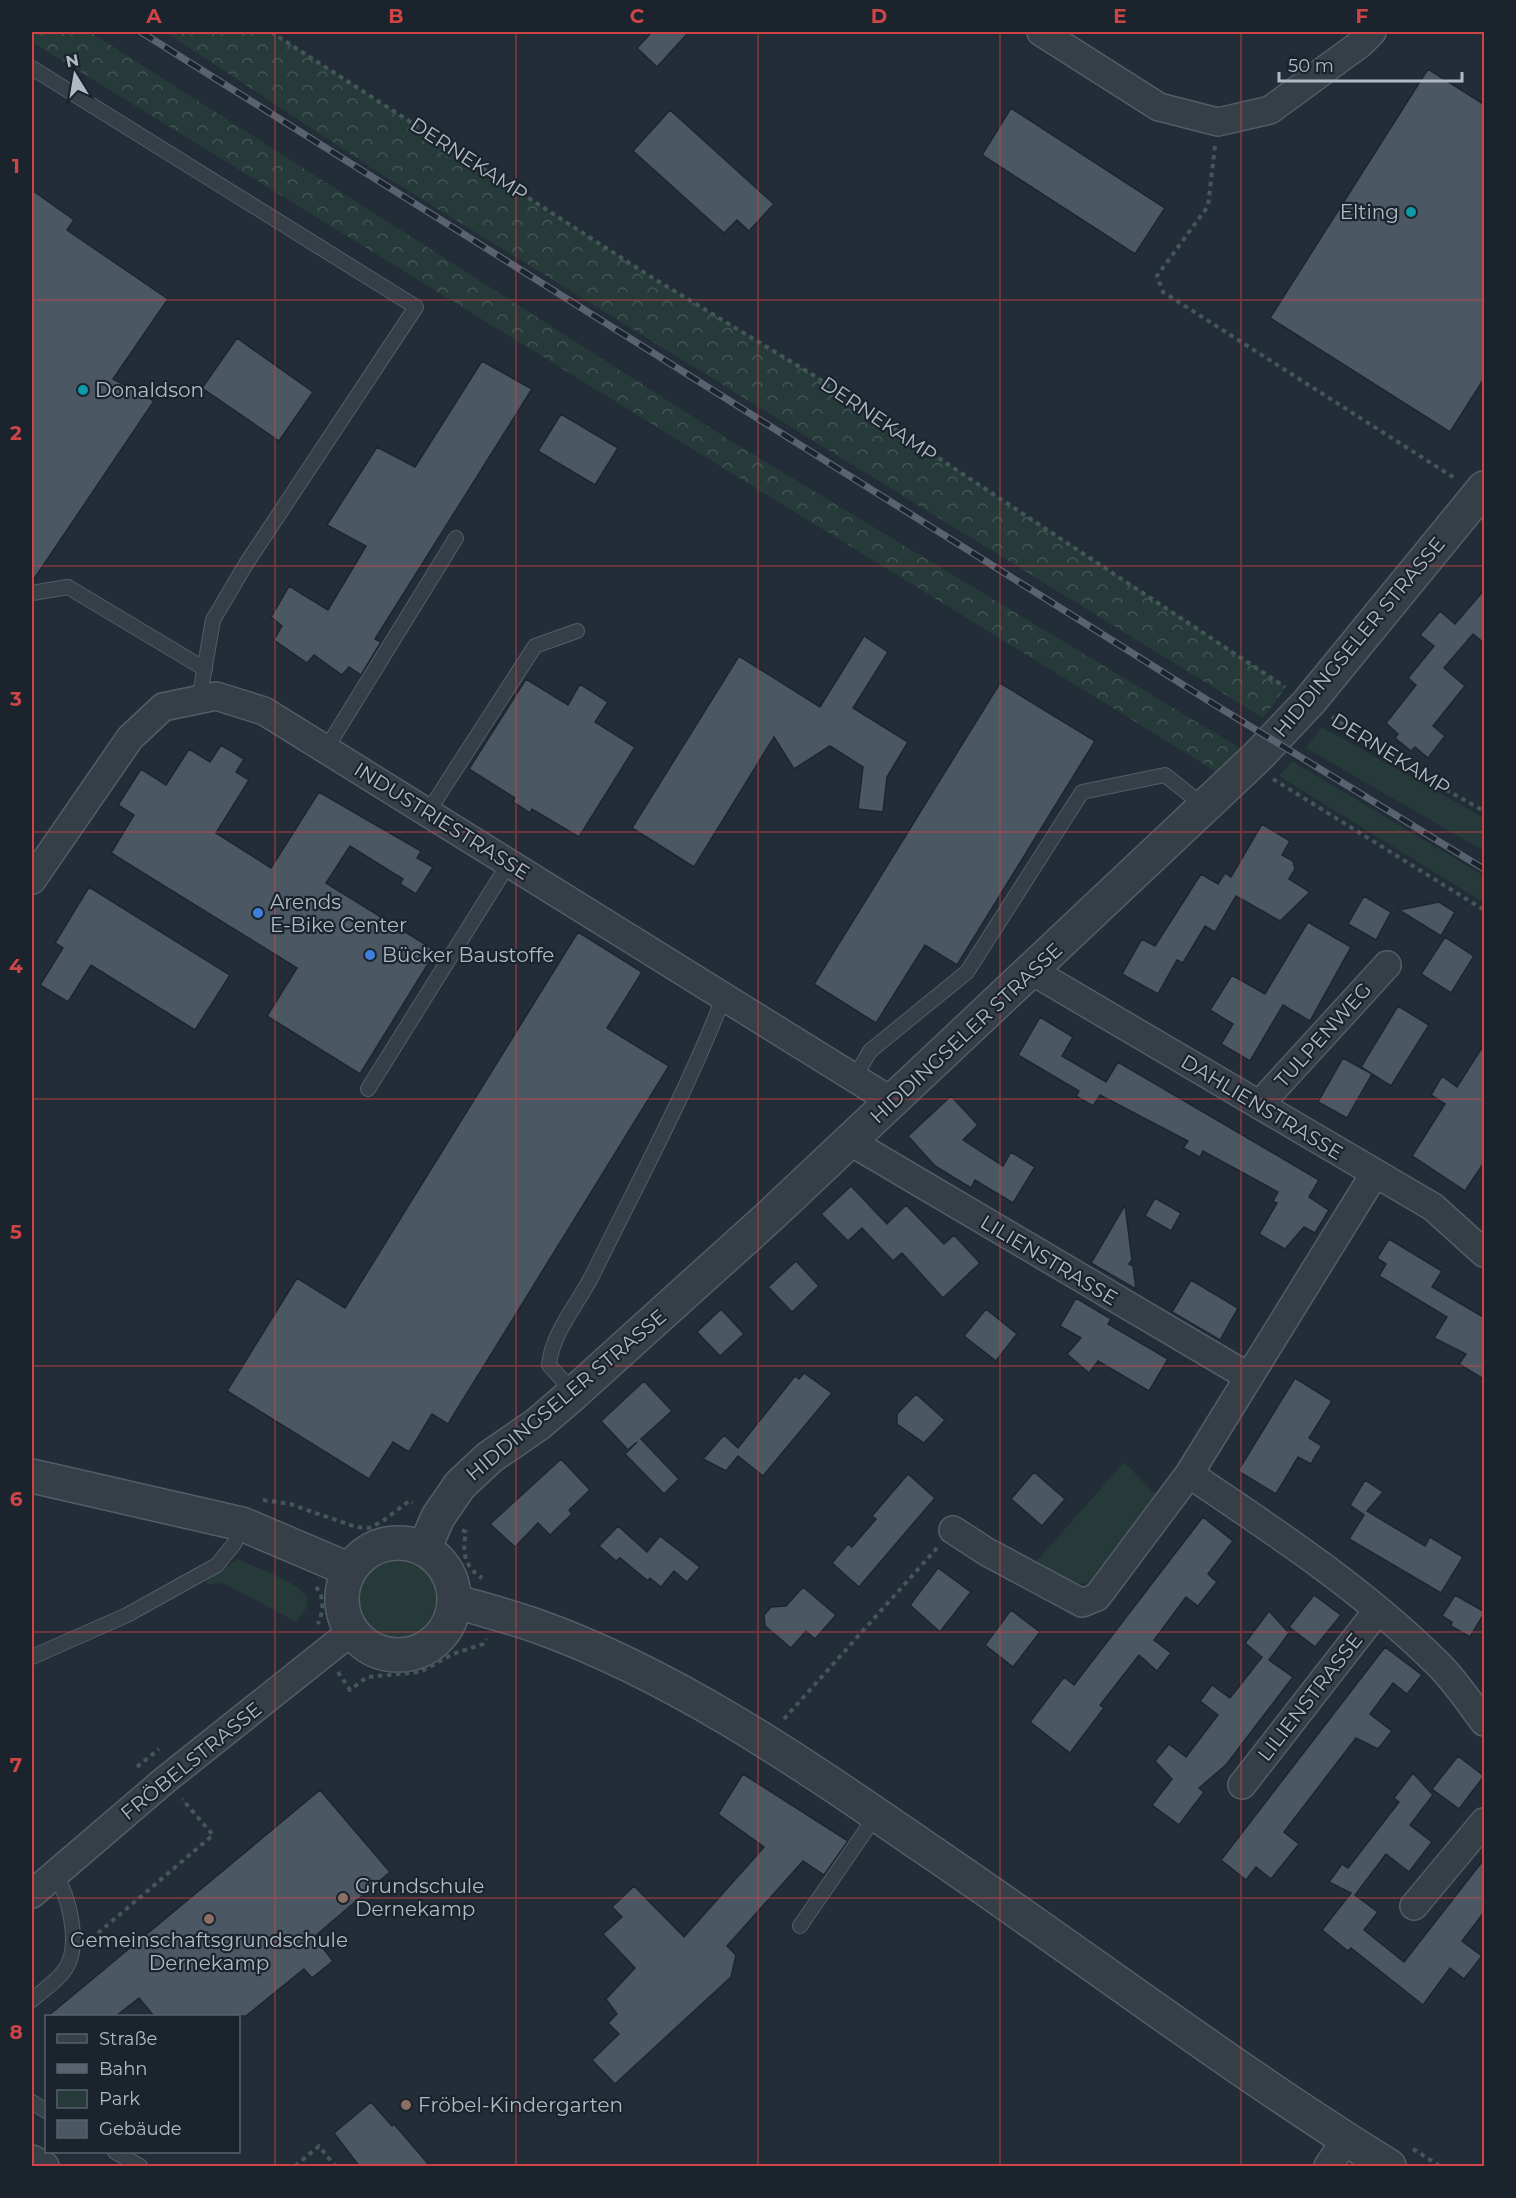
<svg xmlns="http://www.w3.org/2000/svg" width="1516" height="2198" font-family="Montserrat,sans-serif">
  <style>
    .green { fill: #263a3a }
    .forest { fill: url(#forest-crowns) }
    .building { fill: #4b5863; stroke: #1d262f; stroke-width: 1.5 }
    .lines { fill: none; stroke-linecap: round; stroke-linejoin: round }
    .service-casing { stroke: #545d66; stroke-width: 16 }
    .minor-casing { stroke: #545d66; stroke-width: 30 }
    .tertiary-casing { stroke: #545d66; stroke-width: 36 }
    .path { stroke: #445758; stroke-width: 4; stroke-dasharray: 4.5 4.5; stroke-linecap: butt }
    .service { stroke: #363f48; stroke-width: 14 }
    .minor { stroke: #363f48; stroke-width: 27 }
    .tertiary { stroke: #363f48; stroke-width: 33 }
    .rail-casing { stroke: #58636f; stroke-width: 7 }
    .rail { stroke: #1b242d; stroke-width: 4.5; stroke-dasharray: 14; stroke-linecap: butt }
    .grid { fill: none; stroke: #cf4547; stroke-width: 1.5; stroke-opacity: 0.55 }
    .culture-dot { fill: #0f9aa8; stroke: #1b242d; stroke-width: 2 }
    .shop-dot { fill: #3f7fe0; stroke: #1b242d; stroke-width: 2 }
    .education-dot { fill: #8d6e63; stroke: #1b242d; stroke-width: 2 }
    .labels { text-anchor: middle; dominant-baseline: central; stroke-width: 4.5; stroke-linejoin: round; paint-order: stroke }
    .street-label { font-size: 20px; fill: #b1bac4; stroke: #1b242d }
    .poi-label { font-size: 20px; fill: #b1bac4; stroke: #1b242d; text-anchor: start }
    .neatline { fill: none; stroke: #cf4547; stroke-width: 2 }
    .grid-label { font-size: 20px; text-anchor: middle; font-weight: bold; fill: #cf4547 }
  </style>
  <defs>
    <pattern id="forest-crowns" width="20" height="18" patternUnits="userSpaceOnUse" patternTransform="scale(1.5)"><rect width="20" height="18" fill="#263a3a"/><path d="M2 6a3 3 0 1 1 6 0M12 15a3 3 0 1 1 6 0" fill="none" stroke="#435455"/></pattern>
  </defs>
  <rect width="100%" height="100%" fill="#232d38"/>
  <path class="green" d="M1322 727 1484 818V851L1306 748Z
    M1292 761 1484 876V903L1279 776Z
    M1124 1462 1155 1494 1088 1583 1073 1585 1036 1562Z
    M358 1598a39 39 0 1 1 78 0a39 39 0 1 1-78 0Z
    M238 1559C252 1566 302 1584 307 1597 311 1606 301 1615 296 1622L227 1585 218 1583 207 1585V1580Z"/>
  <path class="forest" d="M32 32H90L731 441 1243 750 1220 774 32 42Z
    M165 32H271L648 275 813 375 1286 687 1263 718 378 172Z"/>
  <path class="building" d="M652 32H689L657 67 637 48Z
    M1428 69 1485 105V377L1450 432 1270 318Z
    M1011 108 1165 208 1135 254 982 155Z
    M670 110 774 204 749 231 737 220 724 233 633 151Z
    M32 190 74 220 67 230 168 299 113 379 154 401 32 582Z
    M237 338 313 392 279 441 202 388Z
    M482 361 532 389 375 639 381 642 361 675 349 667 342 675 314 655 307 663 274 640 282 626 271 617 289 586 328 610 366 546 327 525 377 447 415 467Z
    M561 414 618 448 595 485 538 451Z
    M1485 589V644L1473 634 1444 668 1465 686 1433 726 1445 736 1428 758 1415 747 1411 751 1395 738 1398 734 1386 723 1416 685 1408 678 1434 646 1420 635 1440 611 1455 624Z
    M864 636 888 652 853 708 908 742 887 777 883 812 858 809 863 767 830 746 794 769 774 737 694 867 632 828 739 656 820 707Z
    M526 679 568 705 580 684 608 702 595 722 635 747 579 837 532 809 530 813 513 802 515 798 469 769Z
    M1000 683 1095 741 957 965 925 945 876 1023 814 984Z
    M221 745 244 759 236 772 249 780 216 833 271 868 319 792 421 851 417 858 433 867 416 894 400 884 403 879 350 846 326 883 436 951 360 1074 267 1016 297 968 111 853 134 815 118 805 141 769 166 785 189 749 210 762Z
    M1262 824 1290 841 1282 855 1293 861 1295 869 1289 879 1310 892 1280 921 1236 896 1215 932 1205 926 1183 963 1177 960 1158 994 1122 974 1142 939 1155 946 1201 874 1218 884 1225 873 1231 877Z
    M89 887 230 975 195 1030 91 965 68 1002 40 985 63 948 55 943Z
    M1364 896 1391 912 1376 940 1348 924Z
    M1439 902 1455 912 1441 936 1399 910Z
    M1308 922 1351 947 1310 1021 1283 1005 1250 1061 1221 1044 1233 1024 1210 1010 1232 975 1265 994Z
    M578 932 642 972 607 1028 669 1066 448 1424 432 1414 409 1452 393 1442 369 1479 227 1391 297 1278 345 1308Z
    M1445 937 1474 956 1451 993 1421 974Z
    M1398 1006 1429 1025 1391 1086 1361 1067Z
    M1040 1017 1073 1037 1062 1056 1106 1082 1118 1062 1319 1180 1309 1197 1329 1210 1315 1233 1304 1227 1285 1249 1259 1234 1277 1203 1273 1201 1278 1192 1203 1151 1200 1157 1183 1148 1188 1141 1100 1095 1093 1106 1076 1096 1079 1091 1018 1055Z
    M1485 1043V1161L1465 1191 1412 1156 1445 1104 1431 1095 1442 1076 1457 1087Z
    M1343 1058 1372 1074 1347 1118 1318 1102Z
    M951 1096 978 1125 963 1140 1003 1166 1011 1152 1035 1167 1013 1203 975 1180 971 1188 935 1166 908 1136Z
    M851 1186 887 1224 906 1205 944 1244 954 1235 980 1263 943 1298 902 1253 893 1261 862 1228 848 1241 821 1214Z
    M1155 1198 1181 1213 1171 1231 1145 1216Z
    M1125 1205 1132 1260 1129 1264 1133 1266 1136 1289 1091 1263Z
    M1389 1239 1442 1271 1432 1287 1485 1318V1380L1459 1364 1466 1354 1434 1338 1447 1317 1379 1276 1386 1264 1377 1258Z
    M796 1261 819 1286 792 1312 768 1287Z
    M1191 1280 1238 1308 1220 1340 1172 1312Z
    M1076 1298 1111 1319 1108 1324 1168 1359 1149 1391 1098 1361 1089 1373 1067 1354 1081 1338 1060 1326Z
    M721 1309 744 1334 720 1356 697 1332Z
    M986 1309 1017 1334 996 1361 964 1336Z
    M804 1373 832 1393 763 1476 738 1456 726 1471 703 1459 724 1435 738 1448 795 1376 799 1379Z
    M1295 1378 1332 1401 1309 1438 1322 1446 1316 1455 1311 1464 1298 1457 1276 1494 1238 1471Z
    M644 1381 672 1411 641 1439 679 1479 664 1494 625 1454 637 1442 628 1450 601 1421Z
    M916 1394 945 1420 924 1443 897 1424V1414Z
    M561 1459 590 1490 569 1510 572 1514 550 1535 538 1523 515 1547 490 1524Z
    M1034 1472 1065 1499 1042 1526 1011 1499Z
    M908 1474 935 1498 859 1587 832 1563 848 1544 852 1547 876 1519 872 1516Z
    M1365 1480 1383 1492 1367 1511 1425 1546 1430 1537 1463 1557 1441 1593 1349 1539 1364 1515 1350 1505Z
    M1203 1517 1233 1541 1208 1574 1217 1582 1198 1606 1186 1597 1154 1640 1171 1653 1157 1671 1139 1655 1100 1705 1104 1708 1070 1753 1030 1722 1064 1677 1074 1685Z
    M618 1526 647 1552 660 1536 700 1567 687 1582 674 1571 661 1587 650 1578 648 1581 620 1558 616 1561 599 1546Z
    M938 1568 971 1592 940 1632 910 1605Z
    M803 1587 836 1615 815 1639 806 1631 791 1648 765 1626 764 1615 771 1607 786 1606Z
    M1314 1595 1341 1615 1315 1647 1289 1627Z
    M1455 1595 1485 1612 1470 1637 1451 1626 1452 1622 1442 1616Z
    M1011 1610 1040 1632 1013 1667 985 1645Z
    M1269 1611 1289 1633 1269 1660 1293 1677 1226 1765 1199 1788 1204 1792 1179 1825 1152 1805 1172 1779 1155 1761 1169 1744 1186 1757 1218 1715 1200 1701 1212 1685 1230 1698 1262 1657 1245 1643Z
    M1385 1647 1422 1675 1407 1694 1393 1683 1370 1714 1392 1731 1378 1749 1356 1738 1284 1832 1299 1844 1271 1879 1256 1867 1246 1880 1221 1860Z
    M1458 1756 1484 1776 1459 1809 1432 1789Z
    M1413 1773 1433 1795 1410 1825 1432 1842 1409 1872 1386 1854 1355 1895 1378 1912 1364 1930 1404 1962 1485 1858V1911L1462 1941 1482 1956 1464 1979 1450 1968 1423 2005 1351 1948 1348 1951 1322 1930 1351 1893 1329 1882 1342 1864 1348 1868 1399 1802 1394 1798Z
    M743 1774 848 1841 824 1875 803 1861 727 1946 736 1955 731 1977 615 2084 592 2060 619 2034 608 2023 617 2014 606 1999 635 1968 603 1934 622 1917 612 1907 634 1886 684 1937 764 1847 718 1814Z
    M320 1790 390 1872 314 1937 333 1961 312 1978 304 1969 246 2016H154L139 1998 116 2016H48Z
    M371 2102 392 2126 394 2124 430 2166H359L334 2133Z"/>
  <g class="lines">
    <g class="service-casing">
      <path id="service" d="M32 68 416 307 246 564 213 620 199 700
        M32 593 68 587 205 669
        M326 749 456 538
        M428 812 535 646 577 631
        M855 1077 870 1051 967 972 1082 792 1165 775 1204 806
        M368 1089 509 863
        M574 1393 549 1365C552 1333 577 1305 592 1276 637 1184 687 1092 724 996
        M32 1657 127 1615 217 1565 234 1544 242 1524
        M800 1926 877 1814
        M32 2000C43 1990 58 1981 66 1968 81 1944 69 1896 55 1874
        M32 2102 46 2111
        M115 2152 140 2166"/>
    </g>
    <g class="minor-casing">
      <path id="minor" d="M1041 32 1159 107 1218 122 1270 110 1360 44 1372 32
        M32 880 130 738 163 707 216 696 264 711 893 1102
        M1032 971 1433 1207 1484 1253
        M1259 1105 1387 965
        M851 1142 1249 1377
        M1189 1474C1274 1531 1362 1589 1436 1662 1454 1679 1469 1702 1484 1722
        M953 1530 987 1552 1082 1603 1097 1597 1189 1474 1375 1173
        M1242 1785 1378 1610
        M32 1894 165 1780 352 1631
        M1414 1906 1484 1822
        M32 2159 45 2166
        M1328 2166 1346 2139"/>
    </g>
    <g class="tertiary-casing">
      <path id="tertiary" d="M32 1476 242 1524 350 1570
        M342 1599a56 56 0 1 1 112 0a56 56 0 1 1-112 0Z
        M424 1549 438 1517 460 1485 490 1457 538 1424 574 1393 770 1216 1256 758 1309 702 1484 488
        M454 1601C481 1609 508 1616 534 1625 673 1674 800 1762 921 1845 1078 1951 1229 2067 1389 2166"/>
    </g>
    <path class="path" d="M271 32 648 275 813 375 1285 687
      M1215 146 1208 206 1157 276 1163 292 1456 479
      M1332 717 1434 783 1484 811
      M1273 779 1484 910
      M263 1500 290 1504 356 1527 369 1528 383 1521 409 1501 413 1503
      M462 1530 466 1532C462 1551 464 1567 482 1578
      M316 1587C325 1597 323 1613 318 1624
      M338 1672 350 1690 367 1677 420 1672 453 1654 483 1644 487 1639
      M784 1719 937 1548
      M137 1767 159 1749
      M91 1939 213 1835 182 1799
      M1413 2149 1440 2166
      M295 2166 319 2146 335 2166"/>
    <use href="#service" class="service"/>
    <use href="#minor" class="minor"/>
    <use href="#tertiary" class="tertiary"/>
    <g class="rail-casing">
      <path id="rail" d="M141 32 1212 703 1484 869"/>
    </g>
    <use href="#rail" class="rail"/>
  </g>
  <path class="grid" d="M275 32V2166M516 32V2166M758 32V2166M1000 32V2166M1241 32V2166M32 300H1484M32 566H1484M32 832H1484M32 1099H1484M32 1366H1484M32 1632H1484M32 1898H1484"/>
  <g class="culture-dot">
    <circle cx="1411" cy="212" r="6"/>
    <circle cx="83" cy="390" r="6"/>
  </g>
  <g class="shop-dot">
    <circle cx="258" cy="913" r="6"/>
    <circle cx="370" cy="955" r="6"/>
  </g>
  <g class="education-dot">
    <circle cx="343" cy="1898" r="6"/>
    <circle cx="209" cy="1919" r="6"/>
    <circle cx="406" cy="2105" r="6"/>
  </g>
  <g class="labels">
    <g class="street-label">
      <text transform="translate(469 159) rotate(33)">DERNEKAMP</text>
      <text transform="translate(879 419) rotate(34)">DERNEKAMP</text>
      <text transform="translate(1359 637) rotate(-50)">HIDDINGSELER STRASSE</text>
      <text transform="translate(1391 754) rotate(32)">DERNEKAMP</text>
      <text transform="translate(442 821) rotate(32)">INDUSTRIESTRASSE</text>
      <text transform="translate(966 1033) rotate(-43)">HIDDINGSELER STRASSE</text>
      <text transform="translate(1323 1035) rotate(-48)">TULPENWEG</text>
      <text transform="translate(1262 1107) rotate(31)">DAHLIENSTRASSE</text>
      <text transform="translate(1049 1260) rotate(31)">LILIENSTRASSE</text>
      <text transform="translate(566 1395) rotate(-40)">HIDDINGSELER STRASSE</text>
      <text transform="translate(1310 1697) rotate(-52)">LILIENSTRASSE</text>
      <text transform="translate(191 1761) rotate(-39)">FRÖBELSTRASSE</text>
    </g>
    <g class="poi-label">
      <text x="1399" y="212" text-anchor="end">Elting</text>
      <text x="95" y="390">Donaldson</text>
      <text x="270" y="902">Arends<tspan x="270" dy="23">E-Bike Center</tspan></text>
      <text x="382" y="955">Bücker Baustoffe</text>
      <text x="355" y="1886">Grundschule<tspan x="355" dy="23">Dernekamp</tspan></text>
      <text x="209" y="1940" text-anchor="middle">Gemeinschaftsgrundschule<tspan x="209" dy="23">Dernekamp</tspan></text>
      <text x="418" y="2105">Fröbel-Kindergarten</text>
    </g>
  </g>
  <rect width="1516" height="2198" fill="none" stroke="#1b242d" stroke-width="66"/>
  <rect x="45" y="2015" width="195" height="138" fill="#1b242d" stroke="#576069" stroke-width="1.5"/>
  <rect x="57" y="2034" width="30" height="9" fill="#363f48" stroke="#576069" stroke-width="1.5"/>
  <text x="99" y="2045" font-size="18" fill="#b1bac4">Straße</text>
  <rect x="57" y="2064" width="30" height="9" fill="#58636f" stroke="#576069" stroke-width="1.5"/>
  <text x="99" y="2075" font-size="18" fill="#b1bac4">Bahn</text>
  <rect x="57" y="2090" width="30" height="18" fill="#263a3a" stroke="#576069" stroke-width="1.5"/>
  <text x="99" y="2105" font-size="18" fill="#b1bac4">Park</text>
  <rect x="57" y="2120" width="30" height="18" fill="#4b5863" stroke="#576069" stroke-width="1.5"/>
  <text x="99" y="2135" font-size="18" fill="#b1bac4">Gebäude</text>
  <g transform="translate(75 75) rotate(349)" stroke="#1b242d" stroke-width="4.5" paint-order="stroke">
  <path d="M0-4.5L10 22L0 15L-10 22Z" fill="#b1bac4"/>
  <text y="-9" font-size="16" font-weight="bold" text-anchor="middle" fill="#b1bac4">N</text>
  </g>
  <path d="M1279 72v9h183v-9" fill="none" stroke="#b1bac4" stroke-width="3"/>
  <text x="1288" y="72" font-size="18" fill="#b1bac4" stroke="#1b242d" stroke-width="4.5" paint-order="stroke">50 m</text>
  <rect x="33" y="33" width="1450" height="2132" class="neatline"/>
  <g class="grid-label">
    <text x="154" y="23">A</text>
    <text x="396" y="23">B</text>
    <text x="637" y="23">C</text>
    <text x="879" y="23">D</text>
    <text x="1120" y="23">E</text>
    <text x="1362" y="23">F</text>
    <text x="16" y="173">1</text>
    <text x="16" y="440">2</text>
    <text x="16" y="706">3</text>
    <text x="16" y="973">4</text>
    <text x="16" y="1239">5</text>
    <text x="16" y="1506">6</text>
    <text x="16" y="1772">7</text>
    <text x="16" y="2039">8</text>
  </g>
</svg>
